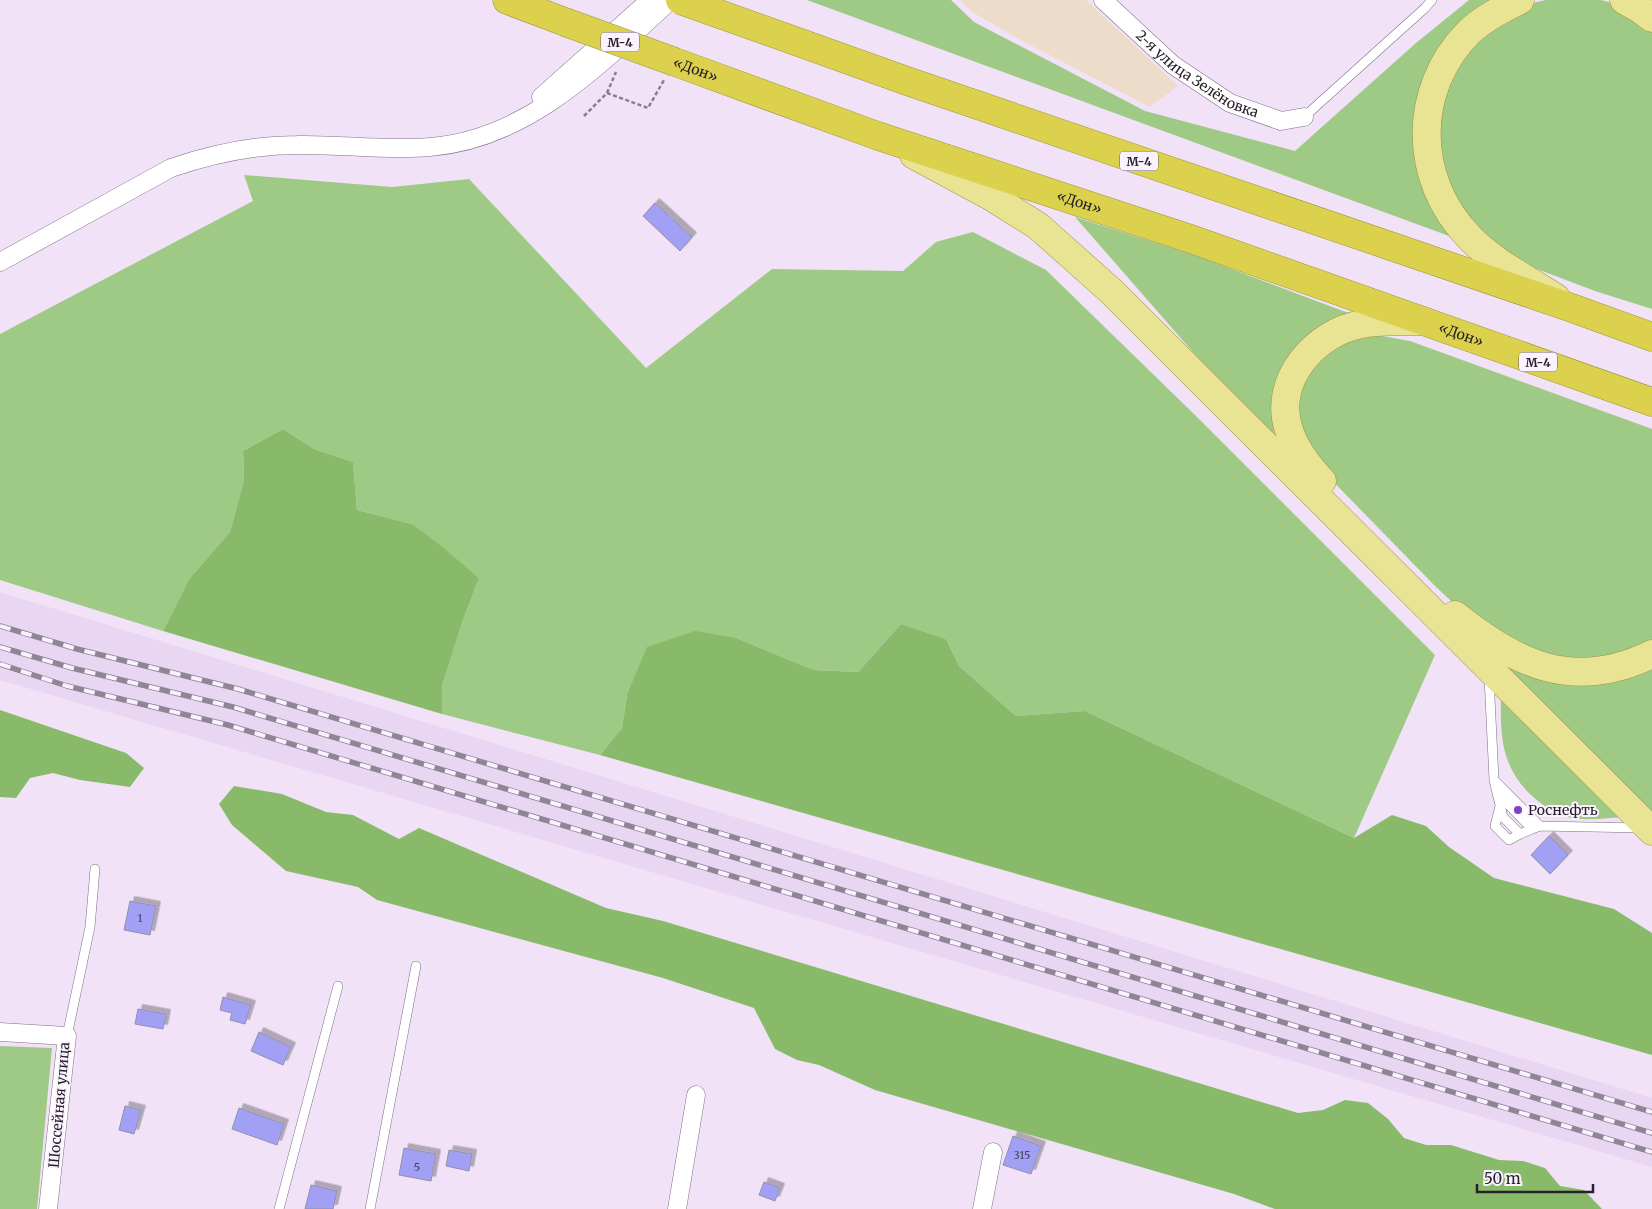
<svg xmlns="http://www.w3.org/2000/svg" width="1652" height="1209" font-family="Merriweather,serif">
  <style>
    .built { fill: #e9d6f2 }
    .industrial { fill: #eddcca }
    .green { fill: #9eca85 }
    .forest { fill: #88ba6a }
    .building { fill: #a2a0f5; stroke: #9191a7; filter: url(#shadow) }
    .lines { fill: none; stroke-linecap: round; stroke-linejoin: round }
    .lane-casing { stroke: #7d6f82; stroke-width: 10 }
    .street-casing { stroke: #7d6f82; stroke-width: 19 }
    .primary-casing { stroke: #9c9440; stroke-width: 29 }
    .highway-casing { stroke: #9c9440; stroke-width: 29 }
    .path { stroke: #887e8d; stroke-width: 2.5; stroke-dasharray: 4 2.5; stroke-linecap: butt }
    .lane { stroke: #fff; stroke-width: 9 }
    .street { stroke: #fff; stroke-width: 18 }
    .primary { stroke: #e9e394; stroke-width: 28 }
    .highway { stroke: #dbd14c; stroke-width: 28 }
    .rail-casing { stroke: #8f8594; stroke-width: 5.5 }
    .rail { stroke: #fbf2ff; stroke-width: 4; stroke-dasharray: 11; stroke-linecap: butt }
    .highway-bridge-casing { stroke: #9c9440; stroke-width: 29; stroke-linecap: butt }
    .highway-bridge { stroke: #dbd14c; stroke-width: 28 }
    .poi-dot { fill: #7c44ba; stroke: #fbf2ff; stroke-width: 2 }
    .labels { text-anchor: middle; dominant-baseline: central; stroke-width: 4; stroke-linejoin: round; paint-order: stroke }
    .number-label { font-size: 11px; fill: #46425d }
    .shield { fill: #fbf2ff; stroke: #67606a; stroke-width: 1 }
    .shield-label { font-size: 12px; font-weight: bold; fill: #27222a }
    .street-label { font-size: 14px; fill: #27222a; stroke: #fbf2ff }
    .poi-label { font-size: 14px; fill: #27222a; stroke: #fbf2ff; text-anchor: start }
  </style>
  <defs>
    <filter id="shadow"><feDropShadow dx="4.5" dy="-4.5" stdDeviation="0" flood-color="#0004"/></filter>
  </defs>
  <rect width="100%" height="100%" fill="#f1e2f8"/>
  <path class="built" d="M0 592 1652 1098V1167L0 680Z"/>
  <path class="industrial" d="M960 0H1086L1178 86 1150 107 1022 41 972 12Z"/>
  <path class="green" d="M807 0H951L974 22 1145 111 1295 151 1416 43 1469 0H1498L1422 92 1460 240Z
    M1546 0H1601L1616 4 1652 27V309L1595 291 1529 266 1501 252 1456 206 1433 142 1456 57 1528 4Z
    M244 175 392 187 469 179 646 368 772 269 903 271 936 242 973 232 1046 270 1196 416 1435 655 1354 838 1085 711 1016 716 959 666 946 639 901 624 858 672 814 670 736 638 627 695 622 728 600 755 442 714V686L463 620 479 578 412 524 357 510 353 462 314 449 283 429 243 451 244 480 230 532 189 579 163 631 0 580V334L253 201Z
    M1075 217 1197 256 1351 314C1338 321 1322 327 1310 336 1267 366 1272 400 1276 447Z
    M1360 332 1410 341 1652 429V644L1622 660 1555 662 1473 621 1437 588 1317 465 1304 448 1293 398 1306 363Z
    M1488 653 1652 664V821Z
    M1501 694 1625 817C1606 818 1582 822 1564 816 1554 813 1546 807 1538 801 1501 771 1500 738 1501 694Z
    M0 1046 52 1048 37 1209H0Z"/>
  <path class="forest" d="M283 429 314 449 353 462 357 510 412 524 440 545 479 578 463 620 442 686V714L163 631 189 579 230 532 244 480 243 451Z
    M901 624 946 639 959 666 1016 716 1085 711 1354 838 1392 815 1426 826 1449 847 1494 878 1614 909 1652 933V1055L600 755 622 728 627 695 647 647 695 631 736 638 814 670 858 672Z
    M0 710 126 753 144 768 130 787 80 780 53 773 30 778 16 798 0 797Z
    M234 786 282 794 326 812 353 815 399 839 419 828 606 908 663 921 1298 1113 1323 1110 1345 1100 1368 1103 1388 1119 1404 1138 1426 1145H1451L1499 1160 1523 1161 1545 1168 1560 1186 1584 1190 1602 1209H1275L1234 1194 875 1090 819 1065 797 1060 775 1049 754 1008 663 978 377 900 358 887 286 871 232 825 219 804Z"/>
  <path class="building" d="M655 203 692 237 680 251 643 216Z
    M1549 836 1568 855 1550 874 1531 855Z
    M130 901 156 906 150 935 124 930Z
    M223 997 251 1005 245 1024 230 1020 232 1013 220 1010Z
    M138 1009 166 1014 163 1029 135 1024Z
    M259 1032 291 1047 283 1065 251 1051Z
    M125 1106 141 1110 134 1134 119 1130Z
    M239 1108 284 1124 277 1145 232 1129Z
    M1013 1136 1041 1146 1031 1174 1003 1165Z
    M404 1148 436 1154 431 1181 399 1175Z
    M449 1150 472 1154 469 1171 446 1166Z
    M764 1182 780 1188 775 1201 759 1195Z
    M311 1185 337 1191 333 1209H305Z"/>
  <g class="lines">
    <g class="lane-casing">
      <path id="lane" d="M1304 117 1425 8 1432 0
        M1489 677 1494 780 1540 826 1641 828
        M1494 780 1497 793 1532 829 1540 826
        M1497 793 1503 817 1520 834 1532 829
        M1500 806 1495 826 1509 840 1520 834
        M67 1036 90 927 95 869
        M279 1209 338 986
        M370 1209 416 966"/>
    </g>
    <g class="street-casing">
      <g id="street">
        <path id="s1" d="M1103 0 1173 65 1230 103 1281 121 1304 117"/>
        <path d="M541 97 650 0"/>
        <path d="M0 262 171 168C212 154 253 145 297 145 341 144 386 151 430 147 530 139 601 63 671 0"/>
        <path d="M0 1032 67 1036 48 1209"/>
        <path d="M677 1209 696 1095"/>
        <path d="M982 1209 993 1152"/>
      </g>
    </g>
    <g class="primary-casing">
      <path id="primary" d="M1520 0C1502 9 1484 18 1469 32 1412 89 1413 179 1469 237 1493 262 1527 279 1556 298
        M1624 0 1640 9 1652 18
        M914 155 990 196 1038 226 1111 291 1652 831
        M1322 481C1308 466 1295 450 1289 430 1272 381 1315 332 1362 324 1382 320 1404 322 1424 321
        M1455 615C1517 665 1574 692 1652 654"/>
    </g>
    <g class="highway-casing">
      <g id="highway">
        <path d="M507 0 565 22"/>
        <path d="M711 11 907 81 1569 307 1652 337"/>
        <path id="s2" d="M675 62 878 136 1191 239 1652 402"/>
      </g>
    </g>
    <path class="path" d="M607 93 648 108 664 80
      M584 116 607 93 616 72"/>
    <use href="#lane" class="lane"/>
    <use href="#street" class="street"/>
    <use href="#primary" class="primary"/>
    <use href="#highway" class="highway"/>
    <g class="rail-casing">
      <path id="rail" d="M0 626 77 649 238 689 1652 1112
        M0 647 72 668 233 707 1652 1133
        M0 664 67 686 228 725 1652 1152"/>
    </g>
    <use href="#rail" class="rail"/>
    <g class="highway-bridge-casing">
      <path id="highway-bridge" d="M680 0 711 11
        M565 22 675 62"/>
    </g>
    <use href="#highway-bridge" class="highway-bridge"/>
  </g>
  <circle class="poi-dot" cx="1518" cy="810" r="5"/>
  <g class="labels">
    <g class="number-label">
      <text x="140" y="918">1</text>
      <text x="1022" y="1155">315</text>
      <text x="417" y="1167">5</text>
    </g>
    <g class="shield">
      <rect x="601" y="32.5" width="38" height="19" rx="4"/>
      <rect x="1120" y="151.5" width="38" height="19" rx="4"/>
      <rect x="1519" y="352.5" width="38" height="19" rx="4"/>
    </g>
    <g class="shield-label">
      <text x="620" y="42">М-4</text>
      <text x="1139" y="161">М-4</text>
      <text x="1538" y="362">М-4</text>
    </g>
    <g class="street-label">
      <text stroke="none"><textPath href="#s2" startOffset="22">«Дон»</textPath></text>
      <text stroke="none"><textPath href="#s1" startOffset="121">2-я улица Зелёновка</textPath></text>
      <text stroke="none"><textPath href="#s2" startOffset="428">«Дон»</textPath></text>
      <text stroke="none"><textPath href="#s2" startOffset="832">«Дон»</textPath></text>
      <text transform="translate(59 1105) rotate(-85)">Шоссейная улица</text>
    </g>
    <g class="poi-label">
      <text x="1528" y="810">Роснефть</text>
    </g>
  </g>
  <path d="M1477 1184v8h116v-8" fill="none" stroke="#27222a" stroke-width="2.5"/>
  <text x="1484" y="1184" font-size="15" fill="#27222a" stroke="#fbf2ff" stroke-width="4" paint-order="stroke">50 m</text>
</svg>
